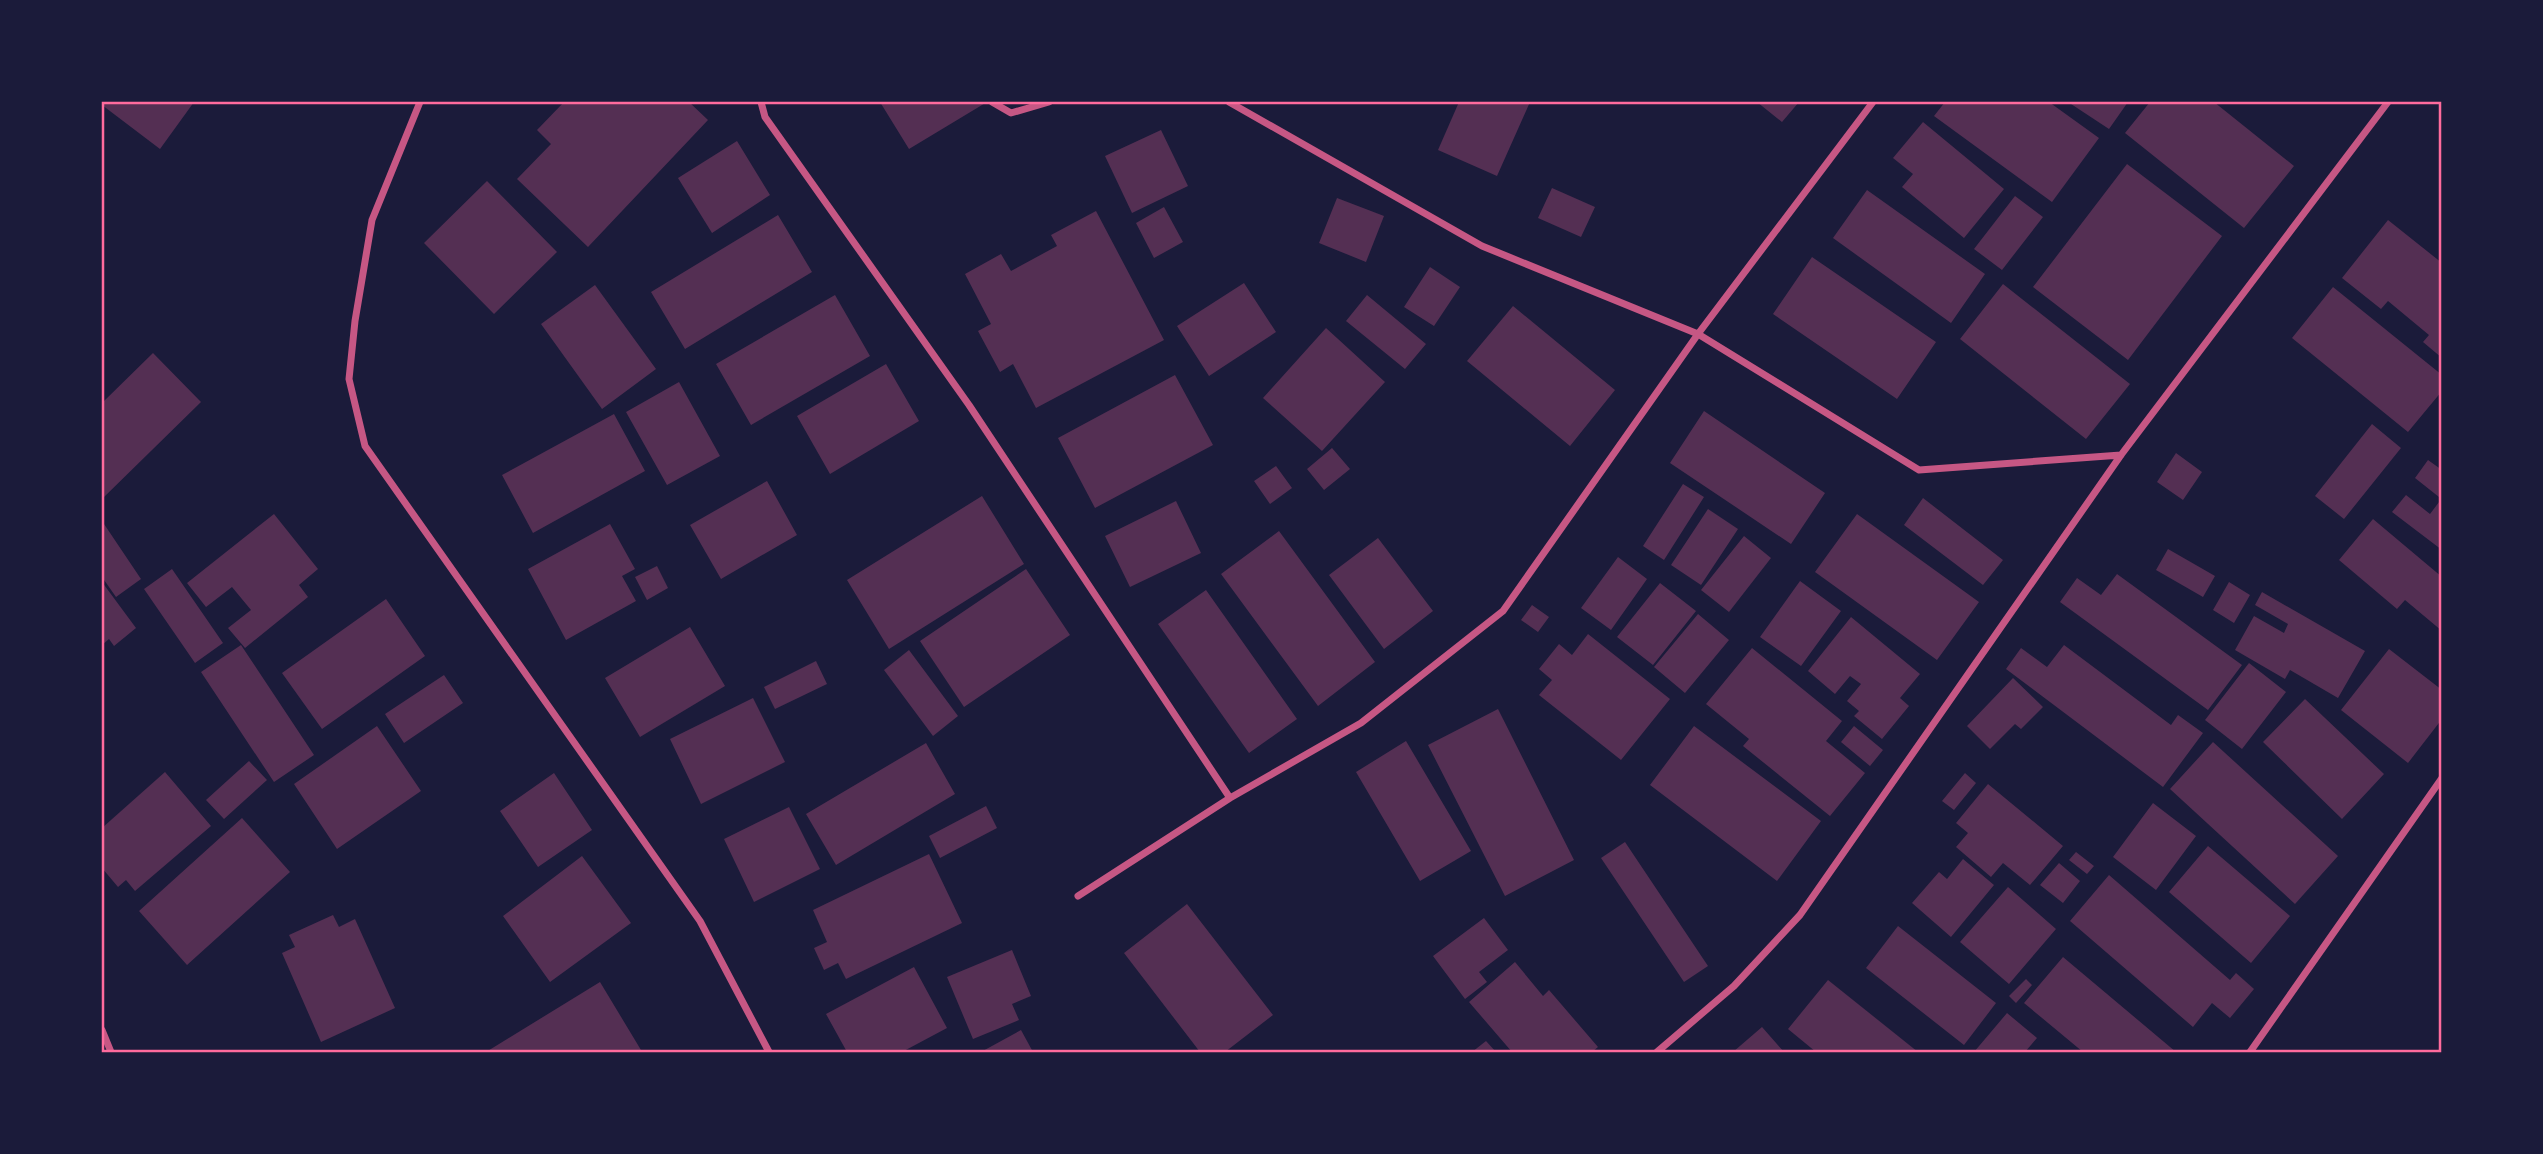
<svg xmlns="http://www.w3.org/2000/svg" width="2543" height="1154" font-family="'DM Sans',sans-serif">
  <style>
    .building { fill: #542f53 }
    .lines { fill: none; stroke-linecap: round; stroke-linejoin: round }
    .minor { stroke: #c65784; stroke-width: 7 }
    .neatline { fill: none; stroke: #ff6b9d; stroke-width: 2.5 }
  </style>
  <rect width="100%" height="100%" fill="#1b1b3a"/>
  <path class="building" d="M102 102H194L160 149 102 105Z
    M564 102H689L708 120 588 247 517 179 551 144 537 130Z
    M880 102H987L909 149Z
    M1459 102H1530L1497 176 1438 150Z
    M1757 102H1799L1782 122Z
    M1945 102H2049L2099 138 2052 202 1934 116Z
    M2068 102H2128L2109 129Z
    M2150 102H2214L2294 166 2244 228 2125 133Z
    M1923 122 2004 189 1964 238 1902 187 1913 174 1893 158Z
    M1161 130 1188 186 1132 213 1105 156Z
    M737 141 770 195 712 233 678 178Z
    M2127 164 2222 236 2128 360 2033 287Z
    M487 181 557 252 494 314 424 243Z
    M1552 188 1595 207 1581 237 1538 218Z
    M1867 190 1985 274 1951 323 1833 238Z
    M2015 196 2043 217 2002 270 1974 249Z
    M1337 198 1384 216 1366 262 1319 243Z
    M1164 207 1183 242 1154 258 1136 223Z
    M1096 211 1164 340 1036 408 1013 364 1000 372 978 331 991 324 965 274 1001 254 1011 271 1057 246 1051 235Z
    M778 215 812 272 685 349 651 292Z
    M2388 220 2442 263V358L2423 342 2429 335 2388 301 2381 309 2342 278Z
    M1812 257 1936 342 1897 399 1773 314Z
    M1430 267 1460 287 1434 326 1404 307Z
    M1244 283 1276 332 1209 376 1177 326Z
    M2003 284 2130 384 2086 439 1960 339Z
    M595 285 656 369 602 409 541 324Z
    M2333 287 2442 375V391L2408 432 2292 338Z
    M835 295 870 356 751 425 716 364Z
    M1367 295 1426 344 1405 369 1346 321Z
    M1513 306 1615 390 1570 446 1467 361Z
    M1326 328 1385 382 1322 451 1263 398Z
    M153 353 201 402 102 499V403Z
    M886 364 919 421 830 474 797 416Z
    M1175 375 1213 445 1095 508 1058 438Z
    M679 382 720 456 667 485 626 412Z
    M1704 411 1825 493 1791 544 1670 463Z
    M614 414 645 471 533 533 502 475Z
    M2372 424 2401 448 2344 519 2315 496Z
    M1332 448 1350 469 1324 490 1307 469Z
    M2176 453 2202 472 2183 500 2157 482Z
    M2428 460 2442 470V494L2439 497 2415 478Z
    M1276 466 1292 488 1270 504 1254 481Z
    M767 481 797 535 721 579 690 525Z
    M1683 484 1704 497 1664 560 1643 546Z
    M2406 495 2430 514 2442 498V550L2392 512Z
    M982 496 1024 564 889 649 847 580Z
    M1923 498 2003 560 1983 585 1904 525Z
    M1176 501 1201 553 1130 587 1105 536Z
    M1708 509 1738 529 1701 585 1671 565Z
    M274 514 318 569 299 585 308 597 245 648 228 628 251 610 232 587 206 607 187 583Z
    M1857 514 1979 602 1937 660 1815 572Z
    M2373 519 2442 577V631L2405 600 2397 609 2339 560Z
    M102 521 141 579 116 597 102 577Z
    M610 524 635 569 622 576 636 601 566 640 528 569Z
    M1279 531 1375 662 1318 706 1221 574Z
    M1744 536 1771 558 1729 612 1701 590Z
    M1378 538 1433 611 1384 649 1329 575Z
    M2168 549 2215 576 2203 597 2156 570Z
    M1618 557 1647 579 1611 630 1581 608Z
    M657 566 668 588 647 600 635 577Z
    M172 569 223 643 195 663 144 589Z
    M1026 569 1070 635 964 707 920 641Z
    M2117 574 2242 665 2208 710 2060 602 2077 578 2101 595Z
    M1800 581 1841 611 1801 666 1760 637Z
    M102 582 136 628 114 646 109 639 102 645Z
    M2229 582 2250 595 2234 623 2213 610Z
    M1660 583 1696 611 1653 665 1617 637Z
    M1206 590 1297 719 1249 753 1158 624Z
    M2262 592 2365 651 2338 698 2290 670 2285 679 2235 650 2254 616 2284 633 2288 624 2255 605Z
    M386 599 425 656 322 729 282 673Z
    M1532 605 1549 617 1538 632 1521 620Z
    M1698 614 1729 640 1685 693 1654 667Z
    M1851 617 1920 674 1900 698 1909 706 1882 739 1854 716 1859 711 1847 701 1861 684 1850 676 1835 694 1808 671Z
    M690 627 725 686 640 737 605 678Z
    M1588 634 1670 699 1621 760 1539 695 1552 680 1539 669 1559 644 1572 655Z
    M241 645 314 755 274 782 201 672Z
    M2064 645 2171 725 2178 715 2203 733 2163 787 2006 669 2021 648 2047 667Z
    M1752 648 1842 721 1826 741 1865 773 1830 816 1743 746 1749 739 1706 704Z
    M2389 649 2442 690V719L2408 763 2341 710Z
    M909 650 958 716 933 736 884 670Z
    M816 661 827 684 775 709 764 687Z
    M2249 663 2286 692 2242 749 2205 720Z
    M444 675 463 703 404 743 385 714Z
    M2013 678 2043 707 2021 729 2015 724 1990 749 1967 726Z
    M753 698 785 762 701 804 670 739Z
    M2305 699 2384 774 2342 819 2263 742Z
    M1498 709 1574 860 1505 896 1428 745Z
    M377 726 421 791 337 849 294 784Z
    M1694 726 1821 821 1777 881 1650 785Z
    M1854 726 1883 750 1870 766 1841 742Z
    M1406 741 1471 851 1420 881 1356 772Z
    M2213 742 2338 856 2295 904 2170 789Z
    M926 743 955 794 836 865 806 814Z
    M249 761 267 780 224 819 206 800Z
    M165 772 211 826 135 891 126 880 118 887 102 868V828Z
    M554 773 592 830 538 867 500 811Z
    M1965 773 1976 783 1954 810 1942 801Z
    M1988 784 2063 846 2030 885 2003 863 1991 877 1956 847 1968 833 1956 823Z
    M2153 803 2196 836 2156 890 2113 857Z
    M986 806 997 828 940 858 929 836Z
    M789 807 820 869 754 902 724 839Z
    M242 818 290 872 187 965 139 911Z
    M1625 842 1708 966 1684 982 1601 858Z
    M2208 846 2290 916 2251 963 2169 892Z
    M2076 852 2094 866 2087 874 2069 860Z
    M929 854 962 923 846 979 838 963 824 970 814 948 827 942 813 910Z
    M582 856 631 923 550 982 503 916Z
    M1963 859 1994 885 1951 937 1912 903 1939 872 1947 879Z
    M2059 863 2080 881 2063 903 2040 885Z
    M2109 875 2230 980 2236 973 2254 989 2230 1018 2212 1003 2193 1027 2070 921Z
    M2008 887 2056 929 2009 984 1960 942Z
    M1187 904 1273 1015 1225 1052H1200L1124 953Z
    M333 915 339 927 355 919 395 1008 321 1042 282 953 295 947 289 935Z
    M1484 918 1508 950 1479 972 1487 982 1465 999 1433 956Z
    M1898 926 1996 1003 1964 1045 1866 968Z
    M1012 950 1031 996 1012 1004 1019 1020 973 1039 947 977Z
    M2063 957 2176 1052H2083L2024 1003Z
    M1515 962 1543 996 1549 990 1598 1047 1592 1052H1512L1469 1002Z
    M914 967 947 1028 902 1052H847L826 1014Z
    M2026 979 2032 985 2016 1003 2009 996Z
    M1828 980 1918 1052H1816L1788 1029Z
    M600 982 641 1050 637 1052H486Z
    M2007 1013 2037 1038 2025 1052H1974Z
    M1762 1027 1784 1052H1733Z
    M1021 1030 1033 1052H981Z
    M1486 1041 1496 1052H1472Z"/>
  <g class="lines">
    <path class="minor" d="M420 102 372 220 355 321 349 379 365 446 700 921 769 1052
      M761 102 765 117 969 405 1230 798
      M992 102 1011 113 1049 102
      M1229 102 1482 246 1698 334 1919 470 2121 455
      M1078 896 1230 798 1361 723 1503 611 1698 334 1873 102
      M102 1030 111 1052
      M1657 1052 1734 986 1800 915 2121 455 2388 102
      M2250 1052 2442 778"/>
  </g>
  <rect width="2543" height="1154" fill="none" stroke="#1b1b3a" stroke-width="206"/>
  <rect x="103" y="103" width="2337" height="948" class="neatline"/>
</svg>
